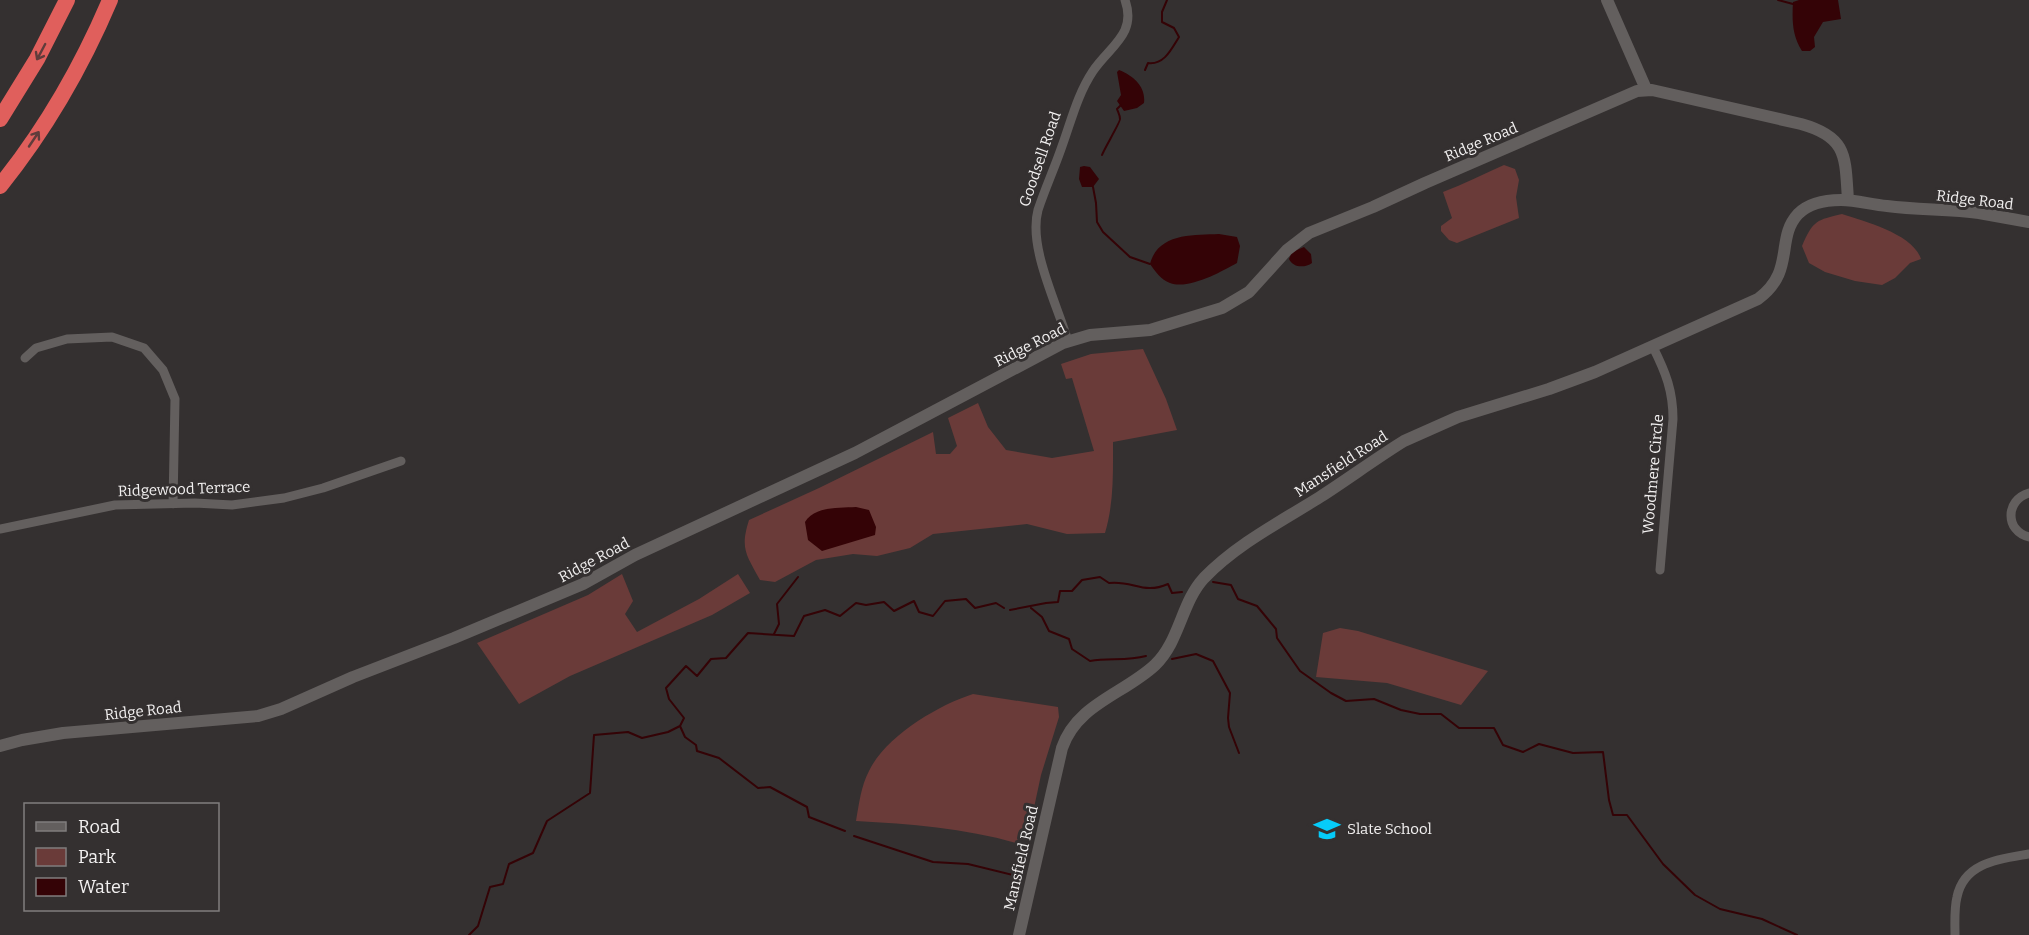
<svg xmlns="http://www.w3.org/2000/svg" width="2029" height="935" font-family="Bitter,serif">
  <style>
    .green { fill: #6a3b39 }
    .water { fill: #340306 }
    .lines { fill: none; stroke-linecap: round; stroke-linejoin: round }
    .stream { stroke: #340306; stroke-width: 2 }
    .street { stroke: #635f5e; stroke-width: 9 }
    .secondary { stroke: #635f5e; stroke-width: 12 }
    .highway { stroke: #e05f5c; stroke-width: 16 }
    .oneway { stroke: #5f3c3b }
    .labels { text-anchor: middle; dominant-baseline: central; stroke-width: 6; stroke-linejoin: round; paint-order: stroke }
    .street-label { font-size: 15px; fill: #f2f0f0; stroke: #343030 }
    .poi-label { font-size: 15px; fill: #f2f0f0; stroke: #343030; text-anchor: start }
  </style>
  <rect width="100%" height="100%" fill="#343030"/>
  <path class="green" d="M1504 165 1515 169 1519 180 1516 197 1519 218 1457 243 1449 240 1441 231V226L1452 218 1443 192C1464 184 1483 174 1504 165Z
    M1842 214C1866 222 1913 234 1921 259L1910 263 1895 278 1882 285 1855 281 1825 272 1809 263 1802 246C1813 220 1817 220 1842 214Z
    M1143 349 1166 399 1177 430 1113 442C1113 472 1114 503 1105 533L1067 534 1027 524 933 534 910 548 877 556 853 554 816 560 775 582 760 580C746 554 740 549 749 520L819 488 933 432 936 454H950L957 446 948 418 978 403 988 427 1006 450 1052 458 1094 451 1072 378 1066 379 1061 364 1091 354Z
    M622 574 633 601 625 614 637 632 699 599 738 574 750 593 712 615 570 676 519 704 477 643 588 595Z
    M1340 628 1358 631 1488 671 1461 705 1387 683 1316 677 1323 633Z
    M973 694 1058 707 1059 717 1041 775 1029 831 1016 843C964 828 910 824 856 821 859 804 861 786 869 771 885 737 938 705 973 694Z"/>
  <path class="water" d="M1799 0H1838L1841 19 1823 22 1814 37 1815 47 1810 51H1802C1792 35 1792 20 1793 2Z
    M1119 70C1134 76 1146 87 1144 103L1137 108 1124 111 1117 101 1121 95 1117 72Z
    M1084 166 1090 167 1099 179 1093 187H1082L1079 179 1080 167Z
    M1219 234 1237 237 1240 246 1237 263C1221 272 1188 290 1170 283 1161 280 1155 271 1150 264 1158 233 1193 235 1219 234Z
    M1304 247 1311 254 1312 263C1305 268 1293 268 1289 259L1292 252Z
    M856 507 869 510 876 527 875 535 822 551 808 540 805 522C815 506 839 508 856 507Z"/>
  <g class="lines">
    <path class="stream" d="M1778 0 1793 4
      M1145 70 1148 63C1164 65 1171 50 1179 37L1174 28 1162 22V12L1167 0
      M1102 155C1104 149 1121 121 1120 119 1120 115 1118 112 1117 109L1121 105
      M1093 187 1096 203 1097 222 1103 232 1130 257 1150 264
      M1213 582 1231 585 1238 599 1257 606 1276 629 1277 638 1300 671 1331 693 1346 701 1374 699 1401 710 1420 714H1441L1459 728H1494L1503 745 1523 752 1539 744 1573 753 1603 752 1609 800 1613 815H1627L1663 864 1695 895 1720 909 1762 919 1797 935
      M1031 608 1042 617 1049 631 1069 639 1072 649 1090 661C1110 658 1127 661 1146 656
      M1010 610 1046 603 1058 602 1060 591H1072L1082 580 1100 577 1109 583C1133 580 1143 595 1168 584L1172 593 1182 592
      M774 634 779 624 777 604 798 577
      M1172 659 1196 654 1213 661 1230 693 1228 718 1229 727 1239 753
      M680 726 685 737 696 745 697 751 719 758 758 788 770 787 807 807 809 817 845 831
      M854 836 933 862 968 864 1021 877
      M469 935 478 926 490 887 503 884 509 864 533 853 547 821 590 793 594 735 628 732 642 738 668 732 680 726 684 718 669 699 666 688 686 666 697 676 711 659 726 658 748 633 794 636 804 616 825 610 840 616 856 603 866 605 884 602 894 611 914 601 919 612 933 616 945 601 966 599 975 608 996 603 1004 608"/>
    <path class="street" d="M1068 341C1057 304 1028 247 1038 210 1045 189 1054 169 1061 149 1071 122 1077 95 1093 71 1110 46 1137 34 1125 0
      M1653 347C1666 373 1673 391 1673 419L1660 570
      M25 358 36 348 67 339 112 337 144 348 163 370 175 399 173 504
      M2029 493C2005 500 2005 531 2029 537
      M0 529 115 505 195 503 232 505 284 498 323 488 401 461
      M1955 935C1955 923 1954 909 1957 897 1964 862 2000 859 2029 854"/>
    <path class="secondary" d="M1607 0 1646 89
      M0 746 22 740 63 733 258 716 281 709 353 677 454 638 583 584 635 555 855 453 1063 343 1090 335 1150 330 1222 308 1249 292 1287 250 1309 233 1373 207 1425 183 1637 91 1652 90 1801 124C1848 137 1845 157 1848 200
      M1019 935 1062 748C1077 704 1124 694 1155 665 1180 641 1181 603 1204 578 1237 544 1280 522 1320 497 1348 479 1375 459 1404 441L1458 417 1549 389 1595 372 1758 299C1796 271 1775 239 1798 214 1809 203 1827 200 1841 200 1857 200 1872 205 1887 206 1918 210 1948 209 1979 213 1996 216 2012 219 2029 222"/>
    <path class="highway" d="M0 119 37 59 67 0
      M0 186C45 130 82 66 110 0"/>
  </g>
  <defs><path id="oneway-shaft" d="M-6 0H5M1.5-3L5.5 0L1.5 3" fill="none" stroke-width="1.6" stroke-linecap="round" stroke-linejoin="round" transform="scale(1.5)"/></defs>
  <g class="oneway">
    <use href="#oneway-shaft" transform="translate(41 52) rotate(118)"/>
    <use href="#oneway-shaft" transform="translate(34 139) rotate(-56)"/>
  </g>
  <defs>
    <g id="school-bare" transform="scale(2.07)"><path d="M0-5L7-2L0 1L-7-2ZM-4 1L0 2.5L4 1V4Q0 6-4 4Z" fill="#06cbf9" stroke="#343030" stroke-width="2.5" paint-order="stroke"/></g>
  </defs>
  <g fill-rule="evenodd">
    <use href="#school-bare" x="1327" y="829"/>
  </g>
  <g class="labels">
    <g class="street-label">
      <text transform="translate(1481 142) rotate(-23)">Ridge Road</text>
      <text transform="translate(1040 159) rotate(-71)">Goodsell Road</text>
      <text transform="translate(1975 200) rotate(7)">Ridge Road</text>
      <text transform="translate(1030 345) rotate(-27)">Ridge Road</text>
      <text transform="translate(1341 464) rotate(-33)">Mansfield Road</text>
      <text transform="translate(1653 474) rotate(-85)">Woodmere Circle</text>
      <text transform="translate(184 489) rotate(-2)">Ridgewood Terrace</text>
      <text transform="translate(594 560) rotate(-28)">Ridge Road</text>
      <text transform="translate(143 711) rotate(-6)">Ridge Road</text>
      <text transform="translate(1021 858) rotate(-77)">Mansfield Road</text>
    </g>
    <g class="poi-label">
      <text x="1347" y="829">Slate School</text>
    </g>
  </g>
  <rect x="24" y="803" width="195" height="108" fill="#343030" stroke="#807d7d" stroke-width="1.5"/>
  <rect x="36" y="822" width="30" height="9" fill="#635f5e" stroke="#807d7d" stroke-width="1.5"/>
  <text x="78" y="833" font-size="18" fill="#f2f0f0">Road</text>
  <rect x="36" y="848" width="30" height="18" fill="#6a3b39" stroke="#807d7d" stroke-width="1.5"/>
  <text x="78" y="863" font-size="18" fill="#f2f0f0">Park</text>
  <rect x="36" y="878" width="30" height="18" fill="#340306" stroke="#807d7d" stroke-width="1.5"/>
  <text x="78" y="893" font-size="18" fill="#f2f0f0">Water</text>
</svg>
